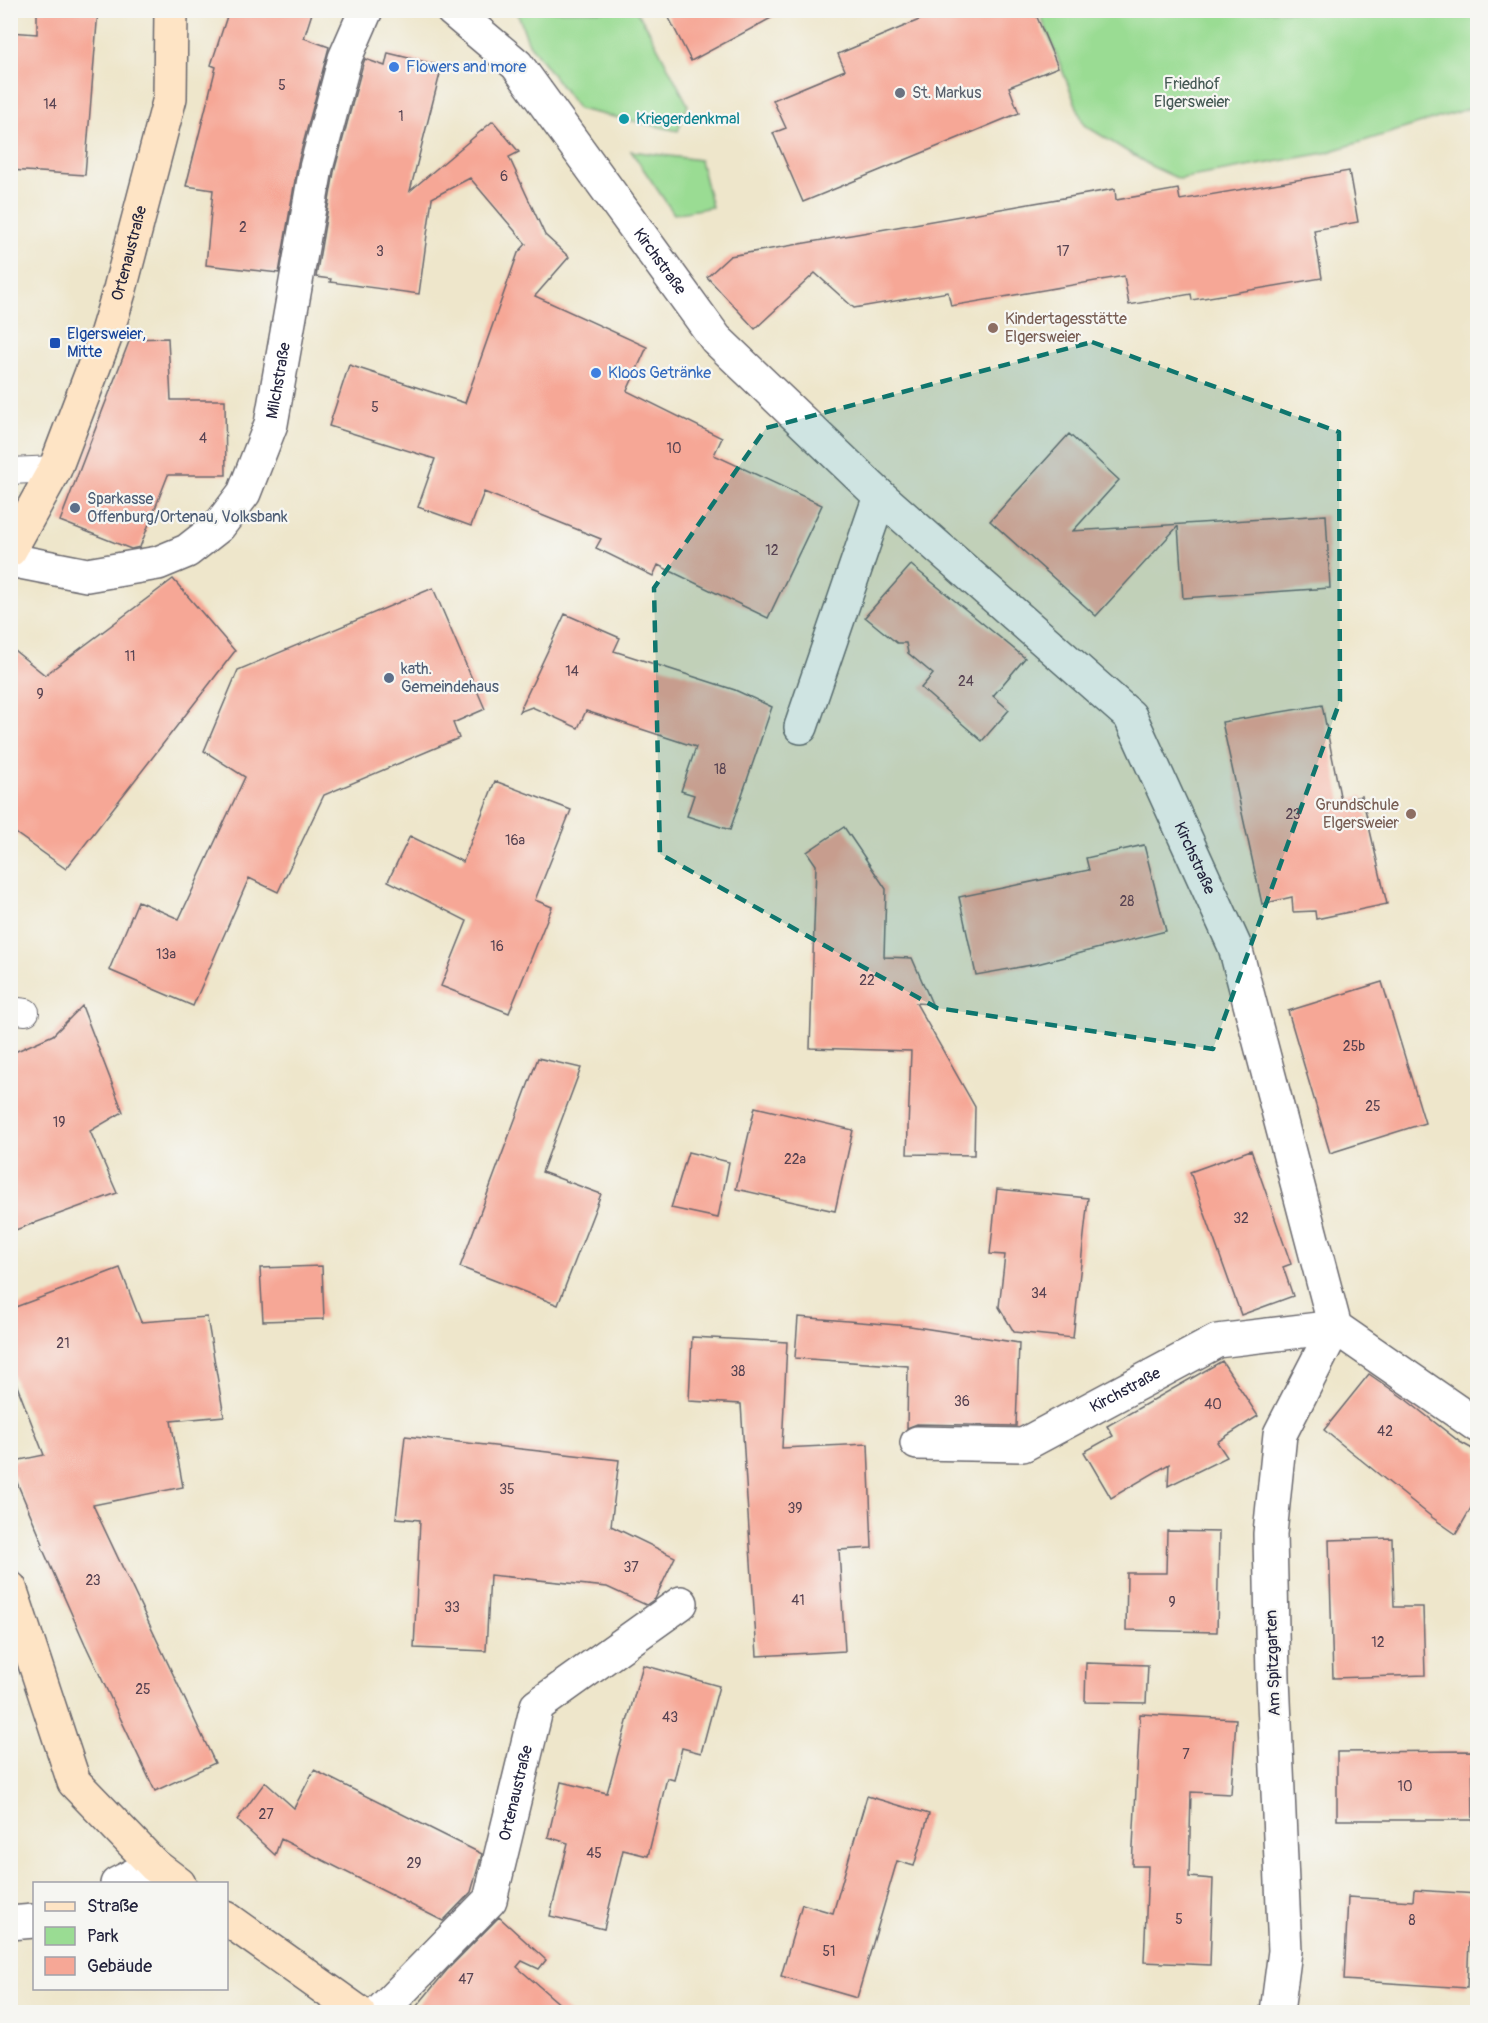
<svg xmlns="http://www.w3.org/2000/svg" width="1488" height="2023" font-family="Pangolin,sans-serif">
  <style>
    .green { fill: #9adc93; stroke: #5e7f67; stroke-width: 1.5 }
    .building { fill: #f6a796 }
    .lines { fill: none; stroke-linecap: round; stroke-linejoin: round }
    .lane-casing { stroke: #69676d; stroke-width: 28 }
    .street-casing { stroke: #69676d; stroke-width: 36 }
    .secondary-casing { stroke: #69676d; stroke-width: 36 }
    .lane { stroke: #fff; stroke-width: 26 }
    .street { stroke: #fff; stroke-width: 33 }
    .secondary { stroke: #fee4c5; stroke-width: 33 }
    .marked { fill: #0f766e; fill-opacity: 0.2; stroke: #0f766e; stroke-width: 4.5; stroke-dasharray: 12 8; stroke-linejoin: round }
    .shop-dot { fill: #3f7fe0; stroke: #f6f6f2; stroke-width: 2 }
    .worship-dot { fill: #6b7280; stroke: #f6f6f2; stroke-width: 2 }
    .culture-dot { fill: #0f9aa8; stroke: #f6f6f2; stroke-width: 2 }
    .education-dot { fill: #8d6e63; stroke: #f6f6f2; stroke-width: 2 }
    .transit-dot { fill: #1a4fb4; stroke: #f6f6f2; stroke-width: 2 }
    .service-dot { fill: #5c6f8a; stroke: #f6f6f2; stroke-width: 2 }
    .labels { text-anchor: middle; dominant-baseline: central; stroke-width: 4.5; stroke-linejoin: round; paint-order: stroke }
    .number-label { font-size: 14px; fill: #574352 }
    .shop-label { font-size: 16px; fill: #366cbe; stroke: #f6f6f2; text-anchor: start }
    .park-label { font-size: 16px; fill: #465a55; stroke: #f6f6f2 }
    .worship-label { font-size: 16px; fill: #5b616d; stroke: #f6f6f2; text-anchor: start }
    .culture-label { font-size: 16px; fill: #0d838f; stroke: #f6f6f2; text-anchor: start }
    .street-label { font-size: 16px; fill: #22223b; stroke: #f6f6f2 }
    .education-label { font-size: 16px; fill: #785e54; stroke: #f6f6f2; text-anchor: start }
    .transit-label { font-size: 16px; fill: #164399; stroke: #f6f6f2; text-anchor: start }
    .service-label { font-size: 16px; fill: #4e5e75; stroke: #f6f6f2; text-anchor: start }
  </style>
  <rect width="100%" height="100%" fill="#f6f6f2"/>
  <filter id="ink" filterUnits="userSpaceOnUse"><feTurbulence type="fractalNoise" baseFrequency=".0167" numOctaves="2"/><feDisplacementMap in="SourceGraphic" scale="12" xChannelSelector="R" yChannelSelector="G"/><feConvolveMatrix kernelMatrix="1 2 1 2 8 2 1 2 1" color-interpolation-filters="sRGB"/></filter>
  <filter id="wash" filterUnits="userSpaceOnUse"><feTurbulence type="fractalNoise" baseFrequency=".008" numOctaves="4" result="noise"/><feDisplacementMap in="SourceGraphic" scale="24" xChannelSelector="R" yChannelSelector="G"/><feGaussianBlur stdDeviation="1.35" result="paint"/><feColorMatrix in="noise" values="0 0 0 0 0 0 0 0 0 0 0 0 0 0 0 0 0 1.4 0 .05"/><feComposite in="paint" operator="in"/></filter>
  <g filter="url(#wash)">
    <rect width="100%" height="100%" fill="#eee6cb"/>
    <path class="green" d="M517 11H636L647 27 688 105 678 131 578 109 528 42Z
      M1039 11H1477V106L1325 153 1179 179 1151 166 1084 125Z
      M631 151 700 160 712 207 674 214Z"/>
    <g id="blocks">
      <path class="building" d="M37 10H98L85 175 10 170V32L37 34Z
        M229 10H313L304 38 329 47 298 163 279 273 206 265 213 190 186 186 216 67 211 65Z
        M665 10H786L691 61Z
        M943 10H1034L1058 67 1009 87 1019 113 803 202 773 133 786 128 773 100 845 70 838 54Z
        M388 53 442 66 410 191 493 121 519 152 509 157 545 235 569 257 535 296 647 347 627 391 722 438 714 455 822 505 768 618 658 565 653 576 596 548 601 539 484 492 471 526 418 507 435 459 329 426 349 365 465 403 518 253 526 244 470 178 432 198 419 294 330 282 331 279 316 277 334 172 363 64 365 59 385 66Z
        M1349 171 1358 222 1314 230 1322 278 1192 300 1191 294 1129 305 1124 276 951 306 948 292 854 308 815 273 755 329 707 277 730 256 1115 189 1116 200 1178 189 1180 200Z
        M168 338 171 400H225L226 475H168L140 547 131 549 60 521 130 339Z
        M1069 434 1119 480 1073 531 1326 515 1330 588 1183 598 1178 526 1096 616 990 521Z
        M911 565 1025 658 993 696 1009 710 982 741 921 688 933 674 908 653 906 643H897L865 617Z
        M173 579 235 651 66 869 10 829V647L45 675Z
        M433 588 485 709 453 723 459 738 324 795 278 892 249 878 193 1006 109 970 138 901 179 919 245 777 204 751 238 670Z
        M565 614 620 638 614 651 735 690 772 707 730 830 687 816 694 795 681 791 696 747 586 711 578 728 532 707 519 712Z
        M1322 705 1341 801 1362 796 1387 904 1316 919 1315 911 1293 912 1292 897 1262 904 1222 722Z
        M495 781 571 810 535 900 552 907 509 1013 441 986 467 921 388 881 410 836 463 862Z
        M844 827 886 889 884 957 912 958 932 1004 916 1003 975 1107 974 1155 907 1154 911 1051 810 1048 816 865 807 852Z
        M1144 845 1166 931 1037 964 976 975 959 897 1089 870 1086 858Z
        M1382 982 1425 1123 1330 1153 1288 1011Z
        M82 1006 123 1112 90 1131 117 1193 10 1232V1054L53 1035Z
        M538 1058 581 1068 542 1172 601 1194 558 1305 460 1267Z
        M755 1107 853 1130 835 1211 736 1189Z
        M1251 1150 1291 1264 1283 1267 1293 1296 1241 1315 1190 1172Z
        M688 1152 729 1162 718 1218 671 1208Z
        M997 1189 1088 1198 1073 1338 1014 1332 999 1307 1005 1255 990 1254Z
        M322 1266 324 1319 263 1321 260 1268Z
        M120 1268 141 1322 207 1317 224 1416 171 1421 183 1487 93 1505 215 1763 155 1791 85 1644 41 1545 43 1544 10 1466V1462L44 1455 10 1368V1309Z
        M798 1317 910 1326 1019 1343 1016 1426 917 1424 907 1428 908 1366 795 1358Z
        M692 1337 787 1342 782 1448 868 1444 872 1548 839 1550 845 1651 757 1656 741 1404 689 1401Z
        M1222 1361 1258 1416 1217 1442 1227 1457 1168 1486 1169 1464 1111 1498 1084 1452 1113 1436 1107 1426Z
        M1369 1374 1405 1399 1460 1442 1478 1452V1496L1456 1534 1433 1518 1324 1430Z
        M405 1436 619 1460 611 1526 675 1557 655 1599 646 1605 607 1587 490 1575 486 1651 414 1648 420 1520 396 1518Z
        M1167 1531 1219 1532 1217 1632 1126 1630 1127 1573H1166Z
        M1392 1538 1394 1607H1423L1425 1675 1333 1678 1329 1540Z
        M1086 1663 1148 1665 1146 1703 1085 1702Z
        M643 1665 719 1686 701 1753 682 1748 674 1780 667 1778 648 1856 623 1850 604 1929 550 1916 568 1843 548 1837 561 1782 607 1793Z
        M1140 1714 1236 1719 1231 1794 1191 1792 1189 1877 1213 1879 1210 1965 1144 1962 1148 1866H1132Z
        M1472 1751 1473 1820H1337V1752Z
        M314 1770 482 1854 471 1892 443 1921 281 1839 275 1855 237 1820 265 1782 294 1808Z
        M867 1796 929 1814 914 1866 897 1861 857 1998 781 1976 802 1904 833 1913Z
        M1414 1890 1478 1894V1940H1469L1467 1988 1344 1980 1348 1897 1413 1901Z
        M499 1917 546 1960 539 1969 522 1961 517 1967 570 2013H411L447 1970Z"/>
    </g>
  </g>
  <g filter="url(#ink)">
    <use href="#blocks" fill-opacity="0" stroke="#69676d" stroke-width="1.5"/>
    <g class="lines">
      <g class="lane-casing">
        <path id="lane" d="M10 471 55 469
          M10 1010 26 1012"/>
      </g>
      <g class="street-casing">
        <g id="street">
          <path id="s1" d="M452 10 517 65 716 339 880 496 1130 716 1235 947 1335 1327 1478 1426"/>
          <path id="s2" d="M10 560 87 575 158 563 187 551 219 526 244 493 271 424 316 168 345 58 366 10"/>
          <path d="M801 727 880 496"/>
          <path id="s3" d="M917 1443 1023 1445 1217 1341 1335 1327"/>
          <path d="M117 1884 154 1865"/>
          <path d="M10 1923 34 1921"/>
          <path id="s4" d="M380 2012 490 1900 537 1706 681 1603"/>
          <path d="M1277 2012 1285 1951 1273 1678 1270 1534 1280 1434 1335 1327"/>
        </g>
      </g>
      <g class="secondary-casing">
        <g id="secondary">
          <path id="s5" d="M10 550 55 469 106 335 120 289 170 98 171 10"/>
          <path d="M10 1588 74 1782 154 1865 179 1884"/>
          <path d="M226 1918 358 2012"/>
        </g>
      </g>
      <use href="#lane" class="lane"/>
      <use href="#street" class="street"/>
      <use href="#secondary" class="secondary"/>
    </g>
  </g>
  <path class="marked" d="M1092 342 1339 432 1340 701 1213 1049 937 1008 660 854 654 588 766 428Z"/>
  <g class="shop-dot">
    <circle cx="394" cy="67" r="6"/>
    <circle cx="596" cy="373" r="6"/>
  </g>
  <circle class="worship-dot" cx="900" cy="93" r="6"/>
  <circle class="culture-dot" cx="624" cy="119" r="6"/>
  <g class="education-dot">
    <circle cx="993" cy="328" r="6"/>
    <circle cx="1411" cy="814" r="6"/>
  </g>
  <rect class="transit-dot" x="49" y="337" width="12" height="12" rx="3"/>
  <g class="service-dot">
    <circle cx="75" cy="508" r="6"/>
    <circle cx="389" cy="678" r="6"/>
  </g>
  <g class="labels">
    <g class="number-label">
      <text x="282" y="85">5</text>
      <text x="50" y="104">14</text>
      <text x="401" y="116">1</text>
      <text x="504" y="176">6</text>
      <text x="243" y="227">2</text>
      <text x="380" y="251">3</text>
      <text x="1063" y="251">17</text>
      <text x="375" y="407">5</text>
      <text x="203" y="438">4</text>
      <text x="674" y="448">10</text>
      <text x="772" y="550">12</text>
      <text x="130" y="656">11</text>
      <text x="572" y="671">14</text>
      <text x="966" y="681">24</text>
      <text x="40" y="694">9</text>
      <text x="720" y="769">18</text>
      <text x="1293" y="814">23</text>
      <text x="515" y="840">16a</text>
      <text x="1127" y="901">28</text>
      <text x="497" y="946">16</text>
      <text x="166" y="954">13a</text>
      <text x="867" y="980">22</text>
      <text x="1354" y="1046">25b</text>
      <text x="1373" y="1106">25</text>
      <text x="59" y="1122">19</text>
      <text x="795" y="1159">22a</text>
      <text x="1241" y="1218">32</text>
      <text x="1039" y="1293">34</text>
      <text x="63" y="1343">21</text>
      <text x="738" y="1371">38</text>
      <text x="962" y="1401">36</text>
      <text x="1213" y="1404">40</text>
      <text x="1385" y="1431">42</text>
      <text x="507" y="1489">35</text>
      <text x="795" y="1508">39</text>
      <text x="631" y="1567">37</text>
      <text x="93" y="1580">23</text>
      <text x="798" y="1600">41</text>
      <text x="1172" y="1602">9</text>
      <text x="452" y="1607">33</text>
      <text x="1378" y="1642">12</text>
      <text x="143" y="1689">25</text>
      <text x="670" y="1717">43</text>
      <text x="1186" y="1754">7</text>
      <text x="1405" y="1786">10</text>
      <text x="266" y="1814">27</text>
      <text x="594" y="1853">45</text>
      <text x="414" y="1863">29</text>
      <text x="1179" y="1919">5</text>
      <text x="1412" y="1920">8</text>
      <text x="829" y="1951">51</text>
      <text x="466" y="1979">47</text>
    </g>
    <g class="shop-label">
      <text x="406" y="67">Flowers and more</text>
      <text x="608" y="373">Kloos Getränke</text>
    </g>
    <g class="park-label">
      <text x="1192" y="84">Friedhof<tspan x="1192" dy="18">Elgersweier</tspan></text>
    </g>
    <g class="worship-label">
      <text x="912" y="93">St. Markus</text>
    </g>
    <g class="culture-label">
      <text x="636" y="119">Kriegerdenkmal</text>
    </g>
    <g class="street-label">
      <text stroke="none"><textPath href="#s5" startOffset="321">Ortenaustraße</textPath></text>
      <text stroke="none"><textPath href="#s1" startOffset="328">Kirchstraße</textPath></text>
      <text stroke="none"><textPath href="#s2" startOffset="382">Milchstraße</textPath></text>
      <text stroke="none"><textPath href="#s1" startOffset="1140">Kirchstraße</textPath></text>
      <text stroke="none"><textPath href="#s3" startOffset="222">Kirchstraße</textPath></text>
      <text transform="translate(1273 1663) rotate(-92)">Am Spitzgarten</text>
      <text stroke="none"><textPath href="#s4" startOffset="267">Ortenaustraße</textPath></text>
    </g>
    <g class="education-label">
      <text x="1005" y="319">Kindertagesstätte<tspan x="1005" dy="18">Elgersweier</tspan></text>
      <text x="1399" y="805" text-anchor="end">Grundschule<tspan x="1399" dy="18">Elgersweier</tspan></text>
    </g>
    <g class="transit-label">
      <text x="67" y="334">Elgersweier,<tspan x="67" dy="18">Mitte</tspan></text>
    </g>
    <g class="service-label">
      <text x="87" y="499">Sparkasse<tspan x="87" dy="18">Offenburg/Ortenau, Volksbank</tspan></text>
      <text x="401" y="669">kath.<tspan x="401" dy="18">Gemeindehaus</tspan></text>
    </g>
  </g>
  <rect width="1488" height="2023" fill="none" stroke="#f6f6f2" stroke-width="36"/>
  <rect x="33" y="1882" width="195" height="108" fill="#f6f6f2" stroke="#a1a1a9" stroke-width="1.5"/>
  <rect x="45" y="1902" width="30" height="9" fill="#fee4c5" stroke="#a1a1a9" stroke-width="1.5"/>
  <text x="87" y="1912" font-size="18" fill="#22223b">Straße</text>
  <rect x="45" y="1927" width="30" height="18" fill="#9adc93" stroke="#a1a1a9" stroke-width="1.5"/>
  <text x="87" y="1942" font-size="18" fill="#22223b">Park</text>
  <rect x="45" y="1957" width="30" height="18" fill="#f6a796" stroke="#a1a1a9" stroke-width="1.5"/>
  <text x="87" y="1972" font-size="18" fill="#22223b">Gebäude</text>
</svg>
